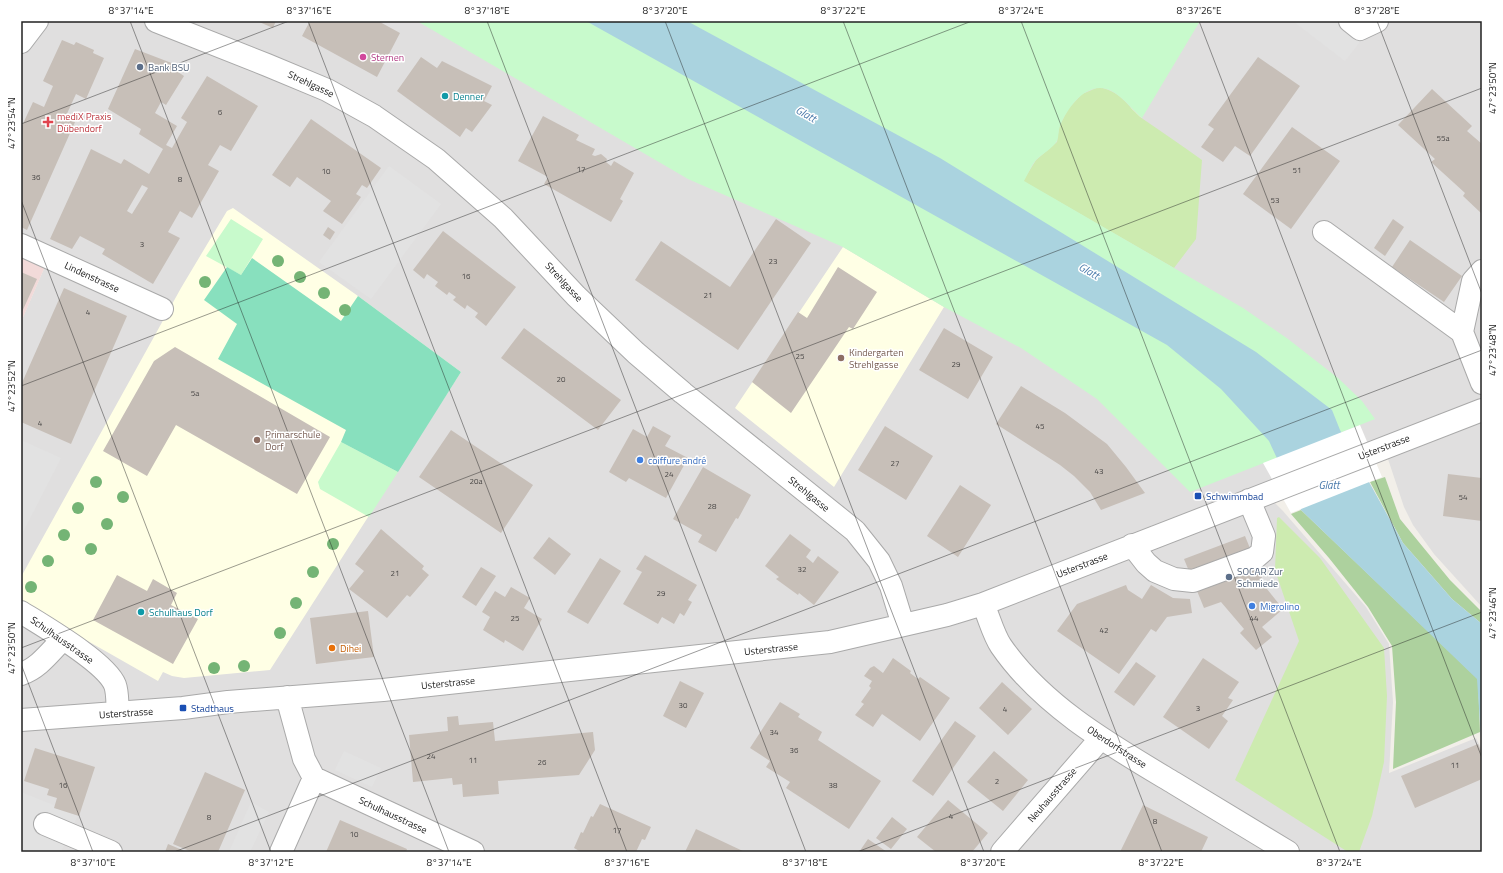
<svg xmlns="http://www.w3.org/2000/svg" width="1503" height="873" font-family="'Titillium Web',sans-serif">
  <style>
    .residential { fill: #e0dfdf; fill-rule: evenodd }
    .commercial { fill: #f2dad9 }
    .education { fill: #ffffe5 }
    .grass { fill: #cdebb0 }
    .forest { fill: #add19e }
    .park { fill: #c8facc }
    .pitch { fill: #88e0be }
    .parking { fill: #e2e2e2 }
    .water { fill: #aad3df }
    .pier { fill: #fff }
    .building { fill: #c7bfb8; fill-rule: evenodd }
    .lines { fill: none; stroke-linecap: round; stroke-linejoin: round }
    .minor-casing { stroke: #a9a9a9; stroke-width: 24 }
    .minor { stroke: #fff; stroke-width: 22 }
    .tree { fill: #74b475 }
    .ticks { fill: none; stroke: #222; stroke-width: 1; stroke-opacity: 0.45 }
    .hotel-dot { fill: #d1479c; stroke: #fff; stroke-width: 1.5 }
    .service-dot { fill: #5c6f8a; stroke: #fff; stroke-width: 1.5 }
    .culture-dot { fill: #0f9aa8; stroke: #fff; stroke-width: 1.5 }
    .health-dot { fill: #e0444e; stroke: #fff; stroke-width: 1.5 }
    .education-dot { fill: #8d6e63; stroke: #fff; stroke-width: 1.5 }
    .shop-dot { fill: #3f7fe0; stroke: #fff; stroke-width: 1.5 }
    .transit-dot { fill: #1a4fb4; stroke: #fff; stroke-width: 1.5 }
    .food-dot { fill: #e8710a; stroke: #fff; stroke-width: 1.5 }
    .labels { text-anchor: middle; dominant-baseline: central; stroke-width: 3; stroke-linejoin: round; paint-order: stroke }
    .number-label { font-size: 8px; fill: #4b4948 }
    .hotel-label { font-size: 10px; fill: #b23c85; stroke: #fff; text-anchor: start }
    .service-label { font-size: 10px; fill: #4e5e75; stroke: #fff; text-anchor: start }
    .street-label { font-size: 10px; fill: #222; stroke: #fff }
    .culture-label { font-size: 10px; fill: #0d838f; stroke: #fff; text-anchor: start }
    .health-label { font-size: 10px; fill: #be3a42; stroke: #fff; text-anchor: start }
    .education-label { font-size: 10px; fill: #785e54; stroke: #fff; text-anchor: start }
    .shop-label { font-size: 10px; fill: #366cbe; stroke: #fff; text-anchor: start }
    .transit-label { font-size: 10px; fill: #164399; stroke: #fff; text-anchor: start }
    .food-label { font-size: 10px; fill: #c56008; stroke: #fff; text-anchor: start }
    .water-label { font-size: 11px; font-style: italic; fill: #4a7aab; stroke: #fff }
    .neatline { fill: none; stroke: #222; stroke-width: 1.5 }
    .ticks-label { font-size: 10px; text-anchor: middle; fill: #222 }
  </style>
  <rect width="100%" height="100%" fill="#f2efe9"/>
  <path class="residential" d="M21 21H1482V607L1434 554 1413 525 1404 507 1384 447 1266 494 1283 511 1366 607 1389 644 1393 702 1389 773 1476 738 1482 750V852H21V322L46 264 21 251ZM1130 107 1142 118 1036 160Z"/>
  <path class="commercial" d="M21 251 46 264 21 322Z"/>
  <path class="education" d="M233 208 358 296 461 372 270 670 184 678 172 676 163 672 158 681 86 640 23 602 21 600V577L181 288 227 211Z
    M843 247 944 307 834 487 735 408Z"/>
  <path class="grass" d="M1099 87C1124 93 1125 105 1143 119 1163 133 1183 146 1202 160L1196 239 1174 268 1023 181 1036 160 1057 142 1059 127 1068 109 1082 94Z
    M1279 517 1320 558 1384 648 1387 696 1384 762 1372 816 1359 852H1348L1235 780 1299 641 1275 570 1277 518Z"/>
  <path class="forest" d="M1385 477 1400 519 1450 580 1482 612V624L1452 599 1403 543 1370 482Z
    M1301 510 1478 679 1480 732 1393 769 1396 702 1392 646 1368 607 1329 558 1291 514Z"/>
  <path class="park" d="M417 21H1200L1142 118C1132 109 1125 100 1115 93 1090 76 1068 106 1060 126 1058 131 1059 136 1057 141 1053 148 1042 154 1036 160 1031 166 1028 174 1024 181L1243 308 1288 339 1338 378 1362 401 1375 419 1190 492 1097 399 1021 348 944 307 843 247 688 179Z
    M231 219 263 239 241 275 206 256Z
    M341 442 398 472 369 517 320 489 318 482Z"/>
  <path class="pitch" d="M252 258 341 321 358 296 461 372 398 472 341 442 346 430 218 359 237 324 204 300 227 267 241 275Z"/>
  <path class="parking" d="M1293 21H1376L1345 61Z
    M389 166 441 204 371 299 319 262Z
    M21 440 61 458 21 536Z
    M344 751 381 768 372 787 335 770Z
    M21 792 78 815 61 852H21Z
    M251 802 269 812 250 852H229Z"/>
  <path class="water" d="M586 21H687L940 158 1256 352 1332 410 1340 430 1403 543 1452 599 1482 624V753L1477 679 1301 510 1269 441 1221 389 1167 345Z"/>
  <path class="pier" d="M1360 425 1382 477 1291 513 1263 463Z"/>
  <path class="building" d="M257 21H276L273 28Z
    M310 21H378L400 33 377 77 302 36Z
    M62 40 74 45 76 42 94 50 93 53 104 58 86 99 76 94 65 118 75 122 27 230 21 227V128L33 102 44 107 53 86 43 81Z
    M135 49 182 67 178 72 184 76 166 105 161 102 155 113 177 126 166 145 172 148 187 122 181 118 207 76 258 106 231 151 220 145 208 165 219 171 192 218 180 211 168 232 180 238 153 284 102 254 105 249 80 236 72 249 50 239 91 149 121 164 124 159 149 174 163 149 139 134 141 129 108 109ZM142 185 148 188 132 214 127 211Z
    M421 57 437 68 442 61 492 86 484 101 492 105 472 132 466 128 460 137 397 91Z
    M1258 57 1300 86 1250 156 1235 146 1223 162 1201 147 1214 129 1208 125Z
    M1432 89 1472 126 1467 131 1482 144V214L1463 196 1465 193 1431 162 1435 159 1398 125Z
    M543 116 579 135 576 140 595 149 592 155 595 156 601 154 607 159 606 162 611 166 614 161 634 173 620 199 623 201 611 222 544 184 548 177 518 161Z
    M311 119 381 168 367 188 362 185 356 194 361 197 342 224 323 211 331 201 297 177 290 187 272 175Z
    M1292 127 1340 161 1291 229 1243 194Z
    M776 219 811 243 738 350 635 280 661 241 730 287Z
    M1393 219 1404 227 1385 256 1374 248Z
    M328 227 335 232 330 240 323 235Z
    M443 231 516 287 486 326 475 317 478 313 467 305 465 309 453 300 456 297 449 292 447 295 435 286 438 282 427 274 424 279 413 270Z
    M1410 240 1462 276 1444 302 1392 267Z
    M838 267 877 292 853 329 849 327 791 413 752 382 798 312 807 318Z
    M21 272 37 279 21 314Z
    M64 288 127 316 71 444 21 422V385Z
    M524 328 621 400 598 430 501 358Z
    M944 328 993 357 968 399 919 370Z
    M175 347 330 437 297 494 176 425 147 476 103 451 154 361Z
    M1021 386 1065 413 1107 444 1126 467 1145 493 1101 510 1090 492 1074 476 1060 465 996 424Z
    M653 426 671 436 665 446 688 458 666 498 629 478 626 482 609 472 633 429 647 437Z
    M885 426 933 456 906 500 858 470Z
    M451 430 533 485 501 533 419 477Z
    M703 467 751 495 738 519 736 518 716 552 698 542 702 535 673 519Z
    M1448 474 1482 478V521L1443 516Z
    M960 485 991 505 958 557 927 536Z
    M381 529 424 566 422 569 429 575 410 597 407 595 387 618 349 589 364 571 355 564Z
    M790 534 811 550 806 557 813 563 818 556 839 572 814 605 799 593 798 595 776 579 779 577 765 566Z
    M1245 536 1262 578 1259 579 1283 609 1262 627 1272 637 1256 650 1240 633 1244 629 1221 602 1204 608 1184 559Z
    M549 537 571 554 555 575 533 558Z
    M645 555 697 585 688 600 692 602 684 616 680 613 674 624 662 617 658 624 623 604 642 572 636 569Z
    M600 558 621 571 588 624 567 612Z
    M481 567 496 576 476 606 462 597Z
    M117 575 147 591 153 579 177 593 171 605 198 619 173 664 93 620Z
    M1126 585 1128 590 1142 599 1151 585 1173 598 1190 599 1192 613 1167 617 1156 632 1151 629 1119 674 1057 631 1077 604Z
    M511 587 530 598 524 608 542 619 523 651 505 640 504 643 483 630 490 617 482 612 495 591 505 597Z
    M368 611 374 657 316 664 310 618Z
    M893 658 911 671 910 673 918 679 920 677 950 698 920 741 882 714 873 727 855 715 864 704 861 702 871 688 869 686 872 681 864 676 870 668 874 666 883 673Z
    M1203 658 1239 682 1228 698 1233 700 1222 716 1228 721 1209 749 1163 717Z
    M1136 662 1156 676 1134 706 1114 692Z
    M680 681 704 693 686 728 663 716Z
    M1002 682 1032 709 1008 735 979 708Z
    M780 702 800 714 798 717 822 732 818 740 881 781 849 829 786 788 790 782 766 767 770 761 750 748Z
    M458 716 459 725 493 722 495 741 593 732 595 750 579 775 498 781 499 794 463 797 462 784 453 785 452 778 413 782 409 735 448 731 447 717Z
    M955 721 976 736 933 796 912 781Z
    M1478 744 1482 753V779L1415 808 1401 776Z
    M35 748 95 767 79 816 54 808 57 798 47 795 49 789 24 781Z
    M994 751 1028 780 1003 811 967 782Z
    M205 772 245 790 218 852H192L173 844Z
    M948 800 988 833 972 852H936L917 837Z
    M600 804 651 827 645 840 642 839 636 852H581L574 848 581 832 583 833 591 816 593 817Z
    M1143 805 1208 837 1201 852H1120Z
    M892 817 907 829 891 849 876 838Z
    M340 820 407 849 406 852H326Z
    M696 829 745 852H685Z
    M868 839 887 852H859Z
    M168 844 187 852H165Z"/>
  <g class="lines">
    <g class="minor-casing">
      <path id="minor" d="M156 21 267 65 327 90 374 116 436 159 503 218 576 296 636 353 683 393 855 531 879 561 891 586 903 625
        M1350 21 1360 29 1377 21
        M21 42 37 21
        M1324 232 1462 332 1482 383
        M21 245 162 309
        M1462 332 1473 281 1482 271
        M1132 545 1146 563 1155 571 1174 579 1193 581 1255 558 1262 552 1264 536 1249 500
        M983 604C989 617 993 634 1001 646 1043 707 1112 746 1174 783 1212 806 1250 829 1288 852
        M21 612C43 626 106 662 115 685 118 693 117 705 118 713
        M21 674C39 668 50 652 63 639
        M21 720 183 708 228 702 383 690 830 642 947 615 983 604 1482 410
        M314 778 473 852
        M45 824 111 852
        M281 852 314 778 304 759 287 697
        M1002 852 1101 738"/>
    </g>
    <use href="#minor" class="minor"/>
  </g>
  <g class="tree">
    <circle cx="278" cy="261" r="6"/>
    <circle cx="300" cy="277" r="6"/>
    <circle cx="205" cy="282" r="6"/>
    <circle cx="324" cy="293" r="6"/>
    <circle cx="345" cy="310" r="6"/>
    <circle cx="96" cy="482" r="6"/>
    <circle cx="123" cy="497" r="6"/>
    <circle cx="78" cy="508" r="6"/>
    <circle cx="107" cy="524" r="6"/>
    <circle cx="64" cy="535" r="6"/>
    <circle cx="333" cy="544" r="6"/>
    <circle cx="91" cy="549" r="6"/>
    <circle cx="48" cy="561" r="6"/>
    <circle cx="313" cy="572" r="6"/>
    <circle cx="31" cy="587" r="6"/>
    <circle cx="296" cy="603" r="6"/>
    <circle cx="280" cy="633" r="6"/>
    <circle cx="244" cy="666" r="6"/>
    <circle cx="214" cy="668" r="6"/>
  </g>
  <path class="ticks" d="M130 21 449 852M308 21 627 852M487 21 806 852M665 21 984 852M843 21 1162 852M1021 21 1340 852M1199 21 1482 758M1377 21 1482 294M21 124 289 21M21 200 271 852M21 386 972 21M21 648 1482 88M21 664 93 852M174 852 1482 350M857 852 1482 612"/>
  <circle class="hotel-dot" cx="363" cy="57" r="4"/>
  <g class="service-dot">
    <circle cx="140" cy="67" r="4"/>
    <circle cx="1229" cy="577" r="4"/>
  </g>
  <g class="culture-dot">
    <circle cx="445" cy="96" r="4"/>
    <circle cx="141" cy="612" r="4"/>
  </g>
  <path class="health-dot" d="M46 116h4v4h4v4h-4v4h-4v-4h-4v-4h4z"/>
  <g class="education-dot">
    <circle cx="841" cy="358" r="4"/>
    <circle cx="257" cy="440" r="4"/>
  </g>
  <g class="shop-dot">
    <circle cx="640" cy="460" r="4"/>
    <circle cx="1252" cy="606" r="4"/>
  </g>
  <g class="transit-dot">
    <rect x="1194" y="492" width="8" height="8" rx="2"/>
    <rect x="179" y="704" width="8" height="8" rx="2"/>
  </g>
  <circle class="food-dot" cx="332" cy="648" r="4"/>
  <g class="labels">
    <g class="number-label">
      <text x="220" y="112">6</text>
      <text x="1443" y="138">55a</text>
      <text x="581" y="169">17</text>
      <text x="1297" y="170">51</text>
      <text x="326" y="171">10</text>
      <text x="36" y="177">36</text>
      <text x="180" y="179">8</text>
      <text x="1275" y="200">53</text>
      <text x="142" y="244">3</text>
      <text x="773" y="261">23</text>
      <text x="466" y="276">16</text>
      <text x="708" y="295">21</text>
      <text x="88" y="312">4</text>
      <text x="800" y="356">25</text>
      <text x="956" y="364">29</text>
      <text x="561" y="379">20</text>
      <text x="195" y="393">5a</text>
      <text x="40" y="423">4</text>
      <text x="1040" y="426">45</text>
      <text x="895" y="463">27</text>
      <text x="1099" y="471">43</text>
      <text x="669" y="474">24</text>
      <text x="476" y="481">20a</text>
      <text x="1463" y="497">54</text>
      <text x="712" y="506">28</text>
      <text x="802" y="569">32</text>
      <text x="395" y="573">21</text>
      <text x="661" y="593">29</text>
      <text x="515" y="618">25</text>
      <text x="1254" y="618">44</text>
      <text x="1104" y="630">42</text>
      <text x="683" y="705">30</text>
      <text x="1198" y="708">3</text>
      <text x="1005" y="709">4</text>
      <text x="774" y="732">34</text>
      <text x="794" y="750">36</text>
      <text x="431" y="756">24</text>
      <text x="473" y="760">11</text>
      <text x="542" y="762">26</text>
      <text x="1455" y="765">11</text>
      <text x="997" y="781">2</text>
      <text x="63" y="785">16</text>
      <text x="833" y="785">38</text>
      <text x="951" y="816">4</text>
      <text x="209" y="817">8</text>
      <text x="1155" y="821">8</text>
      <text x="617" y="830">17</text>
      <text x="354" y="834">10</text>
    </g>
    <g class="hotel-label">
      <text x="371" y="57">Sternen</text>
    </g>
    <g class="service-label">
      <text x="148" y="67">Bank BSU</text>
      <text x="1237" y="571">SOCAR Zur<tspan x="1237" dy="12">Schmiede</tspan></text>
    </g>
    <g class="street-label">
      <text transform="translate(311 84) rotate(25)">Strehlgasse</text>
      <text transform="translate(92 277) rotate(25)">Lindenstrasse</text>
      <text transform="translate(564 282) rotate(47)">Strehlgasse</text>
      <text transform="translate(1384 447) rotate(-21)">Usterstrasse</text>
      <text transform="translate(809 494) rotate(39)">Strehlgasse</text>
      <text transform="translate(1082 565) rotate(-21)">Usterstrasse</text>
      <text transform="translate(62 640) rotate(35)">Schulhausstrasse</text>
      <text transform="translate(771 649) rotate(-6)">Usterstrasse</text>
      <text transform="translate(448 683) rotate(-6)">Usterstrasse</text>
      <text transform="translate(126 713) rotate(-4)">Usterstrasse</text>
      <text transform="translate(1117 747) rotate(33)">Oberdorfstrasse</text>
      <text transform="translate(1052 795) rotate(-49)">Neuhausstrasse</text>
      <text transform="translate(393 815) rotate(25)">Schulhausstrasse</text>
    </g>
    <g class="culture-label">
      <text x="453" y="96">Denner</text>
      <text x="149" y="612">Schulhaus Dorf</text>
    </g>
    <g class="health-label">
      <text x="57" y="116">mediX Praxis<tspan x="57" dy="12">Dübendorf</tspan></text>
    </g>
    <g class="education-label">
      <text x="849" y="352">Kindergarten<tspan x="849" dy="12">Strehlgasse</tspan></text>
      <text x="265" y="434">Primarschule<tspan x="265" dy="12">Dorf</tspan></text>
    </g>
    <g class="shop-label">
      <text x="648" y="460">coiffure andré</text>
      <text x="1260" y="606">Migrolino</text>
    </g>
    <g class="transit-label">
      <text x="1206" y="496">Schwimmbad</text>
      <text x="191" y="708">Stadthaus</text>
    </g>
    <g class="food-label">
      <text x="340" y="648">Dihei</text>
    </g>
    <g class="water-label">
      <text transform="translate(806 114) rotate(29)">Glatt</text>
      <text transform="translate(1089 271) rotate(29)">Glatt</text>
      <text x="1329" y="485">Glatt</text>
    </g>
  </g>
  <rect width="1503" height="873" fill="none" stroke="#ffffff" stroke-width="44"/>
  <rect x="22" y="22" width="1459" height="829" class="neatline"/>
  <g class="ticks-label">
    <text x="131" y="14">8°37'14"E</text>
    <text x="309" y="14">8°37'16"E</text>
    <text x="487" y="14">8°37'18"E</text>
    <text x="665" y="14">8°37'20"E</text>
    <text x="843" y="14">8°37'22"E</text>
    <text x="1021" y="14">8°37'24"E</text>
    <text x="1199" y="14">8°37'26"E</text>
    <text x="1377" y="14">8°37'28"E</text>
    <text transform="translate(1492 88) rotate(-90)" y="4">47°23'50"N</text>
    <text transform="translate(11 123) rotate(-90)" y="4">47°23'54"N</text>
    <text transform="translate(1492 350) rotate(-90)" y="4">47°23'48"N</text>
    <text transform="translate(11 386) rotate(-90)" y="4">47°23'52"N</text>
    <text transform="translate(1492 613) rotate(-90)" y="4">47°23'46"N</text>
    <text transform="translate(11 648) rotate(-90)" y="4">47°23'50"N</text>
    <text x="93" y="866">8°37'10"E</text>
    <text x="271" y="866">8°37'12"E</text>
    <text x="449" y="866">8°37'14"E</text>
    <text x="627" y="866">8°37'16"E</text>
    <text x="805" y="866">8°37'18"E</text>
    <text x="983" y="866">8°37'20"E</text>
    <text x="1161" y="866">8°37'22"E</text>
    <text x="1339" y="866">8°37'24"E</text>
  </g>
</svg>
